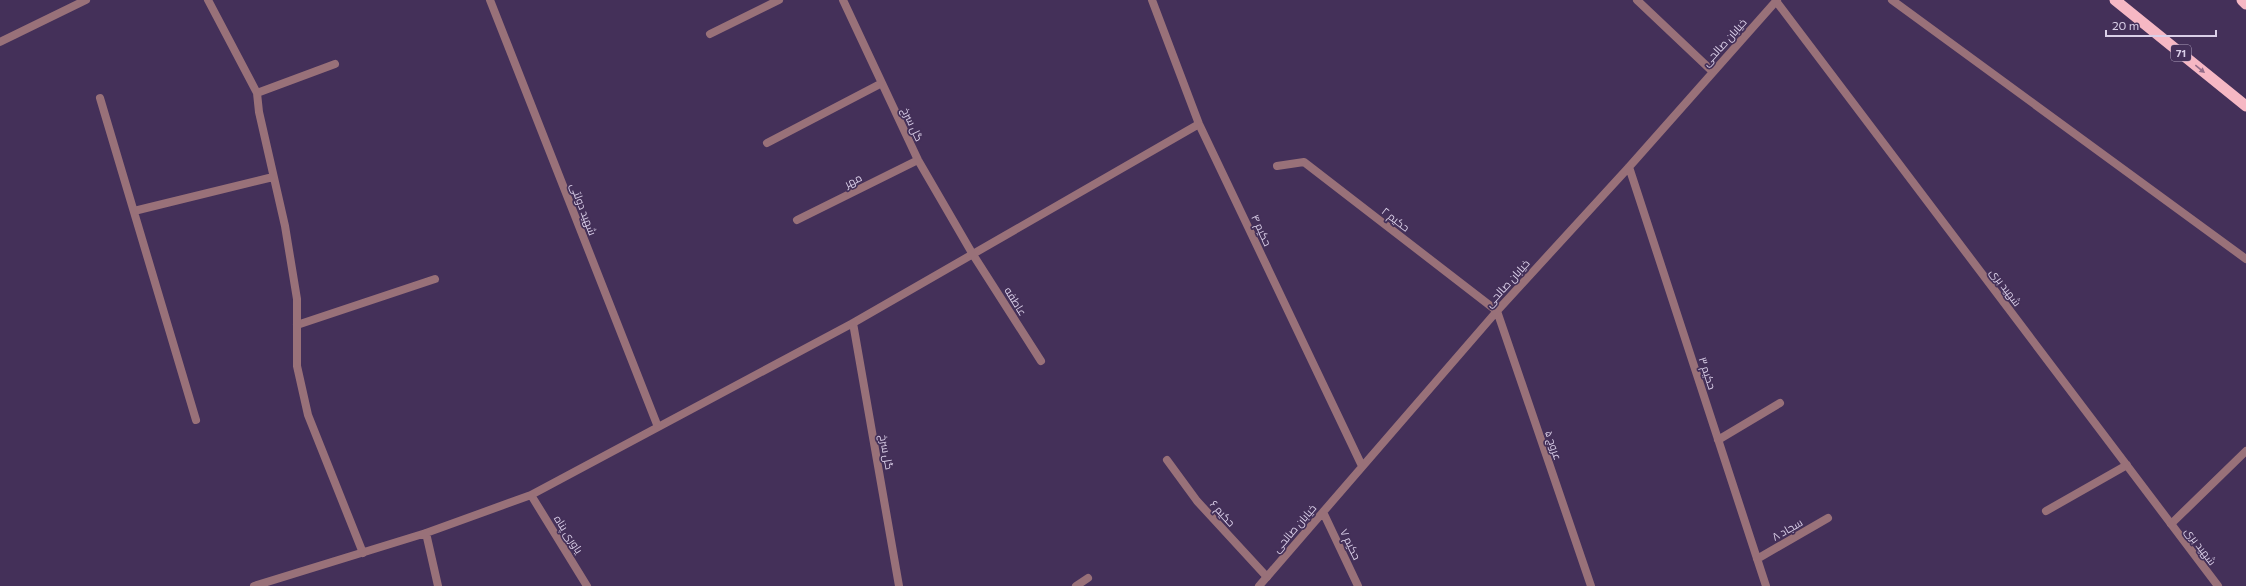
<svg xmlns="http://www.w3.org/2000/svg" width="2246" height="586" font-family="Commissioner,Cairo,sans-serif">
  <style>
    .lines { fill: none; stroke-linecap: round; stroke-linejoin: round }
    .service { stroke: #997179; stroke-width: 8 }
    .minor { stroke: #997179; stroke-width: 8 }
    .trunk { stroke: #f6b8c4; stroke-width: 11 }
    .oneway { fill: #946d89 }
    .labels { text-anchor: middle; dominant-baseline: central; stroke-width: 3.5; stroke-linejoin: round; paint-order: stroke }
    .shield { fill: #443059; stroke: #ad9fbd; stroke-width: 1 }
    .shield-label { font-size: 10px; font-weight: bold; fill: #dacfe8 }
    .street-label { font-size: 11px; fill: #dacfe8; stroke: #443059 }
  </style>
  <rect width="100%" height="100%" fill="#443059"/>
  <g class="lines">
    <path class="service" d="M1167 460 1197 501 1267 577
      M2171 524 2246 451"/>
    <path class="minor" d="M208 0 257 93 259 112 285 226 297 299V366L308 415 363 553
      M490 0 658 427
      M843 0 918 160 972 253 1041 361
      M1152 0 1199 124 1362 466
      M1637 0 1712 71
      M1892 0 2246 259
      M1776 1 2218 586
      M710 34 779 0
      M0 42 86 0
      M257 93 335 64
      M100 98 196 420
      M767 143 882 83
      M1277 166 1304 162 1497 311
      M1629 167 1766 586
      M134 211 273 177
      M797 220 918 160
      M1497 311 1591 586
      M853 323 899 586
      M297 325 435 279
      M1718 440 1780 403
      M531 495 587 586
      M2046 511 2127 465
      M1323 512 1358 586
      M426 533 438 586
      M1757 559 1828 518
      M254 586 426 533 531 495 853 323 1199 124
      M1076 586 1088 578
      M1259 586 1497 311 1629 167 1777 0"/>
    <path class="trunk" d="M2115 0 2246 106
      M2242 0 2246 4"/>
  </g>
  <defs><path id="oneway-solid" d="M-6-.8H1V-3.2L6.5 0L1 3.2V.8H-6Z"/></defs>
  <use class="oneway" href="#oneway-solid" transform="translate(2200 69) rotate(39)"/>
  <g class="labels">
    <rect class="shield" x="2171" y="45" width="20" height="16" rx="3"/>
    <g class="shield-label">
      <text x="2181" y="53">71</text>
    </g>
    <g class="street-label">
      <text transform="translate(1724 42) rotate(-48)">خیابان صالحی</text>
      <text transform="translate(913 124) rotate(65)">گل سرخ</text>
      <text transform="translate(853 180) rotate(-26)">مهر</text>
      <text transform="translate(584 209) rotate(69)">شهید دولتی</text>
      <text transform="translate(1396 219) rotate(38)">حکیم ۲</text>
      <text transform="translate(1262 230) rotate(65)">حکیم ۴</text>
      <text transform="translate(1507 283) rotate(-48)">خیابان صالحی</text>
      <text transform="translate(2006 287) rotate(53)">شهید بری</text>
      <text transform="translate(1016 301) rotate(58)">عاطفه</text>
      <text transform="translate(1708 373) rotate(72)">حکیم ۳</text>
      <text transform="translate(1554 445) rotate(71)">عروج ۵</text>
      <text transform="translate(887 452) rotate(80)">گل سرخ</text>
      <text transform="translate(1223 513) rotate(48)">حکیم ۶</text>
      <text transform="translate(1294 528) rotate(-49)">خیابان صالحی</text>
      <text transform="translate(1787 529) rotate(-30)">سجاد ۸</text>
      <text transform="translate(569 534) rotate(57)">یاوری پناه</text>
      <text transform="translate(1351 544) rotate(64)">حکیم ۷</text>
      <text transform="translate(2201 546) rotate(53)">شهید بری</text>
    </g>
  </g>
  <path d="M2106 30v6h110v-6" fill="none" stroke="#dacfe8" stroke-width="2"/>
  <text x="2112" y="30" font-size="12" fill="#dacfe8" stroke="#443059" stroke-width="3" paint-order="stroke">20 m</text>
</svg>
